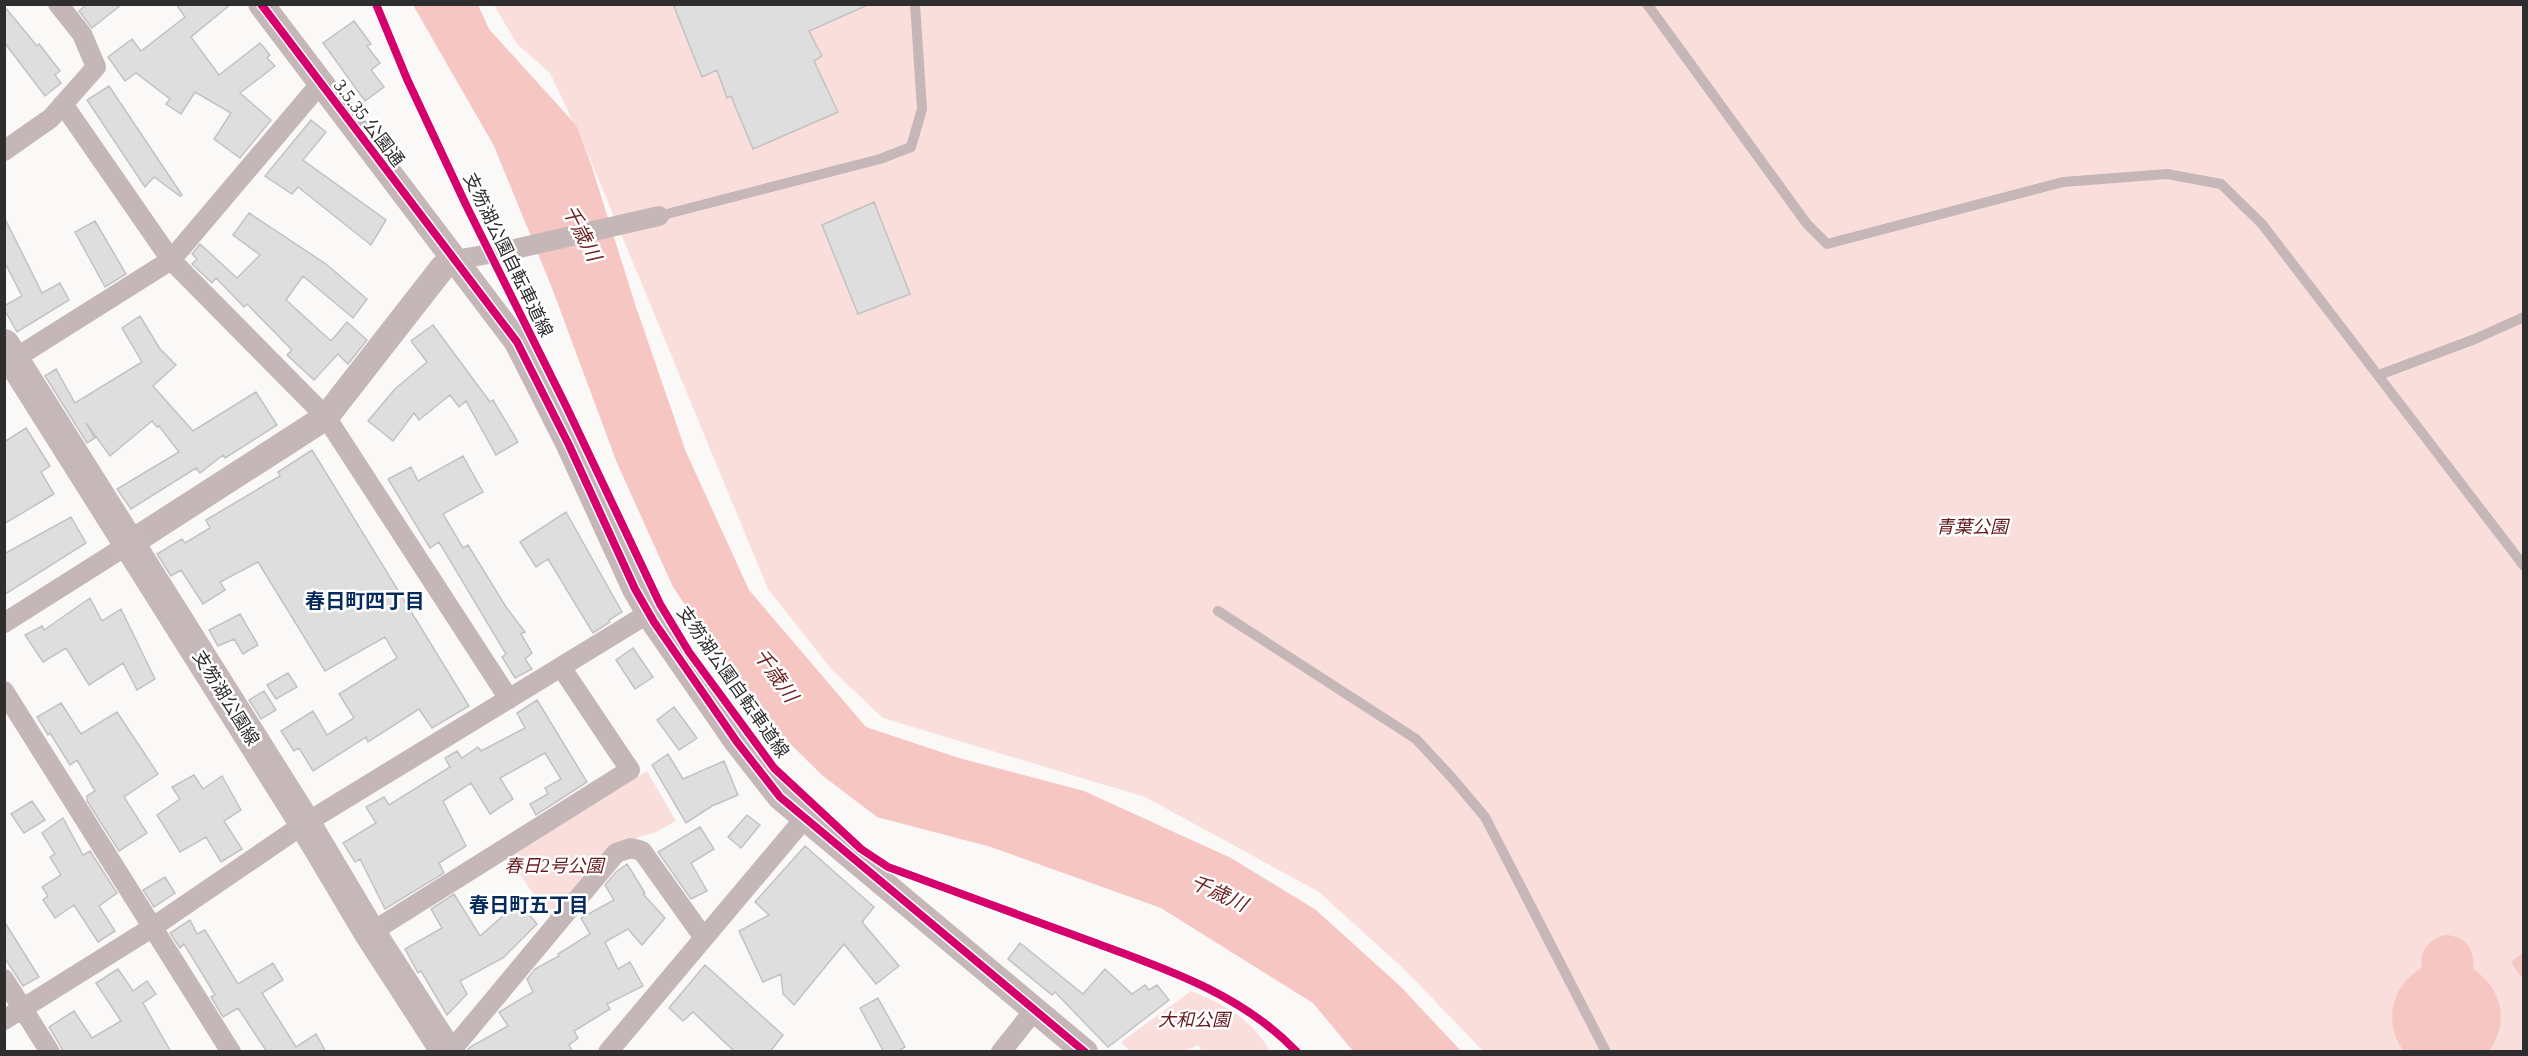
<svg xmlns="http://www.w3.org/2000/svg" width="2528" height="1056" font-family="'Times New Roman','Noto Sans JP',serif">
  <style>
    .green { fill: #f9dedc }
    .water { fill: #f6c6c3 }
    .building { fill: #dedede; stroke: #c3c2c2; stroke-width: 1.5 }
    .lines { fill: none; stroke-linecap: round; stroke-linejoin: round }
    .service { stroke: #c5b7b7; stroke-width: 10 }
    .minor { stroke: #c5b7b7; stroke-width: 20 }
    .tertiary { stroke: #c5b7b7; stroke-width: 26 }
    .primary { stroke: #c6b8b8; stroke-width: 32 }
    .cycleway-casing { stroke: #fff; stroke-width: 11 }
    .cycleway { stroke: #d6006c; stroke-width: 8 }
    .labels { text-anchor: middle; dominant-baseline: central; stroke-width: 5; stroke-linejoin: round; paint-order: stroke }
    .street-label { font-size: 18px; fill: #2f2e2e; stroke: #fff }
    .park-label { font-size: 18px; font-style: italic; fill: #66191c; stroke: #fff }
    .water-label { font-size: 20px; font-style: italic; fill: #712425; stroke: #fff }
    .neighbourhood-label { font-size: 20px; font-weight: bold; fill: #052a5d; stroke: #fff }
  </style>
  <rect width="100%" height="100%" fill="#fbf8f8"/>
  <path class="green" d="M494 5H2523V1051H1483L1406 971 1319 892 1145 797 883 718 832 670 768 589 586 149 550 73 517 44Z
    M647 771 676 821 656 832 620 843 550 918 508 857Z
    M1191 991C1226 1005 1248 1017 1269 1049L1265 1052 1202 1051 1198 1045 1185 1051 1131 1052 1121 1042Z"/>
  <path class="water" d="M413 5H478L489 29 576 125 590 161 636 307 686 452 749 590 866 727 959 758 1084 791 1231 858 1316 910 1400 986 1461 1051H1353L1313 1003 1161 908 991 847 877 817 823 776 755 709 673 587 617 463 552 288 494 146Z
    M2445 935C2465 936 2476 949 2473 969 2502 988 2510 1022 2489 1051H2404C2382 1024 2392 984 2422 968 2419 951 2429 939 2445 935Z
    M2523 953V975L2521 977 2511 962Z"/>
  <path class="building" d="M87 4H122L92 28 79 11Z
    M176 4H231L191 37 219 75 260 43 270 55 267 58 275 66 240 93 271 120 240 158 214 139 231 113 195 92 181 114 166 104 170 99 136 73 125 81 108 57 132 39 141 51 185 17Z
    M673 4H870L809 31 822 56 814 61 838 112 753 149 731 96 727 98 717 70 702 77Z
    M4 6 37 46 39 44 60 71 55 75 61 83 45 96 4 42Z
    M354 21 371 44 367 46 380 63 371 70 384 87 365 101 323 43Z
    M109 86 182 195 180 196 154 177 145 187 87 100Z
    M311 120 326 132 303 160 386 220 371 245 298 187 292 194 265 176Z
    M874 202 910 294 858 314 822 225Z
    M249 213 326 264 367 299 353 318 303 276 286 300 331 341 347 322 367 340 348 364 338 354 314 380 287 355 292 350 247 304 244 307 216 278 212 283 192 264 197 259 192 254 200 244 237 278 260 255 233 235Z
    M4 217 42 293 60 283 69 300 17 332 4 309V306L22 296 4 261Z
    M95 221 126 274 105 287 75 232Z
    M140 316 160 349 176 365 153 386 193 431 256 392 277 425 225 458 223 455 200 473 196 468 131 509 117 489 179 452 159 426 157 427 152 421 110 456 86 423 95 438 87 443 45 376 56 369 75 403 142 362 122 328Z
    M433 325 490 402 493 400 518 442 496 455 466 401 459 407 450 395 419 420 414 413 393 441 368 421 395 389 427 362 411 341Z
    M26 428 50 466 41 472 54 494 4 524V442Z
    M312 450 469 706 432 728 419 709 368 742 366 737 313 771 299 748 294 751 281 731 313 711 327 735 354 718 339 694 397 658 385 637 325 671 258 562 220 582 225 590 203 604 181 570 171 576 157 554 182 539 185 543 210 528 206 520 280 476 278 472Z
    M463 456 483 492 443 514 463 548 468 545 506 607 525 632 521 634 532 653 525 659 532 669 515 678 502 657 506 654 439 542 430 548 388 479 411 467 418 481Z
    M566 512 622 612 609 620 610 622 593 633 548 559 536 567 520 542Z
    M71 517 86 543 4 595V554Z
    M90 598 102 621 121 609 155 679 137 690 123 663 89 685 66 648 43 662 25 635 42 626 44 630Z
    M240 614 258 645 243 654 234 639 218 646 209 630Z
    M633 648 653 677 635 689 616 660Z
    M288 673 297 687 276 699 267 685Z
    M264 691 276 710 261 719 249 700Z
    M537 700 587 782 536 815 530 804 548 794 545 788 561 779 545 753 500 778 513 799 490 814 471 783 443 801 466 846 439 863 444 873 385 909 360 859 355 862 343 843 376 823 366 807 384 797 389 805 450 767 445 758 457 751 462 758 478 747 481 751 525 728 517 713Z
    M61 703 81 734 117 712 158 774 124 797 147 833 119 851 87 801V796L95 791 77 760 70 765 50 733 48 735 37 717Z
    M674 707 697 738 679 750 657 720Z
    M668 754 683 779 724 761 738 795 712 806 686 823 652 765Z
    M194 775 203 789 222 776 241 810 224 821 242 849 221 862 206 837 180 852 157 815 180 799 172 787Z
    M32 801 45 820 24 833 11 814Z
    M747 815 760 825 741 848 728 837Z
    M63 818 83 855 90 851 117 893 99 906 115 931 98 942 74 905 55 918 43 900 48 896 42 887 61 875 50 857 55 854 42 833Z
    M700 827 714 849 691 863 707 891 691 899 658 852Z
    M805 846 874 907 862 922 899 966 876 984 844 944 794 1005 783 994 781 974 763 982 739 931 769 915 755 902Z
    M627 864 645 893 643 894 665 918 642 945 628 929 605 942 618 969 630 962 643 986 607 1004 610 1009 574 1031 578 1038 569 1045 573 1052H466L470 1047 508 1026 499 1012 533 992 527 979 535 969 559 956 558 954 590 934 581 918 614 900 605 885 616 872Z
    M165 877 175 893 154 907 143 890Z
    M454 894 480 936 519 902 537 924 503 958 460 981 467 994 447 1015 421 971 418 973 405 949 442 928 431 909Z
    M190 920 197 934 205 930 238 984 273 963 283 980 262 993 296 1047 316 1034 326 1052H267L238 1008 223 1017 211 997 215 995 200 970 184 944 180 948 170 933Z
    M4 921 39 977 23 986 4 957Z
    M1020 943 1083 994 1105 969 1132 994 1145 985 1149 990 1157 985 1169 1000 1108 1047 1055 992 1052 995 1008 959Z
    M705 965 783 1035 770 1052H735L693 1012 683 1021 669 1008Z
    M118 969 133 991 147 981 156 994 143 1003 171 1052H64L49 1027 74 1011 92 1038 121 1021 96 983Z
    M878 998 905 1047 897 1052H884L860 1008Z"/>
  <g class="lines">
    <path class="service" d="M1647 4 1807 224 1827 244 2063 182 2167 174 2221 184 2262 224 2524 566
      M659 216 880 159 911 147 922 109 915 4
      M2379 375 2475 339 2524 317
      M1218 611 1416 739 1453 779 1485 817 1606 1052"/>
    <path class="minor" d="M63 104 171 260 326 417 509 699
      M4 151 51 118 96 67 82 34 58 4
      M455 260 506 251 659 216
      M6 364 171 260 320 84
      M4 623 129 544
      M4 691 231 1052
      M370 933 630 770 561 667
      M4 979 50 1052
      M4 1020 153 927 304 824 649 613
      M450 1052 616 853 631 848 642 851 704 938
      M608 1052 804 819
      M1001 1052 1036 1008"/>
    <path class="tertiary" d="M261 4 517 342 569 445 635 589 654 622 737 742 780 797 1085 1052
      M129 544 326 417 443 267 455 260"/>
    <path class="primary" d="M4 345 298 812 370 933 447 1052"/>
    <g class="cycleway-casing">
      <path id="cycleway" d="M261 4 517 342 569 445 635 589 654 622 737 742 780 797 1085 1052
        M376 4 407 79 466 205 567 408 660 604 689 652 774 768 861 849 888 867C955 892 1023 916 1090 941 1163 968 1241 993 1297 1052"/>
    </g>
    <use href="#cycleway" class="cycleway"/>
  </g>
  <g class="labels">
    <g class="street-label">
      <text transform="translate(369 123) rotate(53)">3.5.35 公園通</text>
      <text transform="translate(508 255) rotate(64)">支笏湖公園自転車道線</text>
      <text transform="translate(733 682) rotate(55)">支笏湖公園自転車道線</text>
      <text transform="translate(226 698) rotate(58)">支笏湖公園線</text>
    </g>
    <g class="park-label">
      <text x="1972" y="527">青葉公園</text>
      <text x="554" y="866">春日2号公園</text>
      <text x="1194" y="1020">大和公園</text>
    </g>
    <g class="water-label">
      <text transform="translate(582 233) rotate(63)">千歳川</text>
      <text transform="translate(776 675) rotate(55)">千歳川</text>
      <text transform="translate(1219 893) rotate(25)">千歳川</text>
    </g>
    <g class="neighbourhood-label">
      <text x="365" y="601">春日町四丁目</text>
      <text x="529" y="905">春日町五丁目</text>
    </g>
  </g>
  <rect width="2528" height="1056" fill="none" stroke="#2f2e2e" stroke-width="12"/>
</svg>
